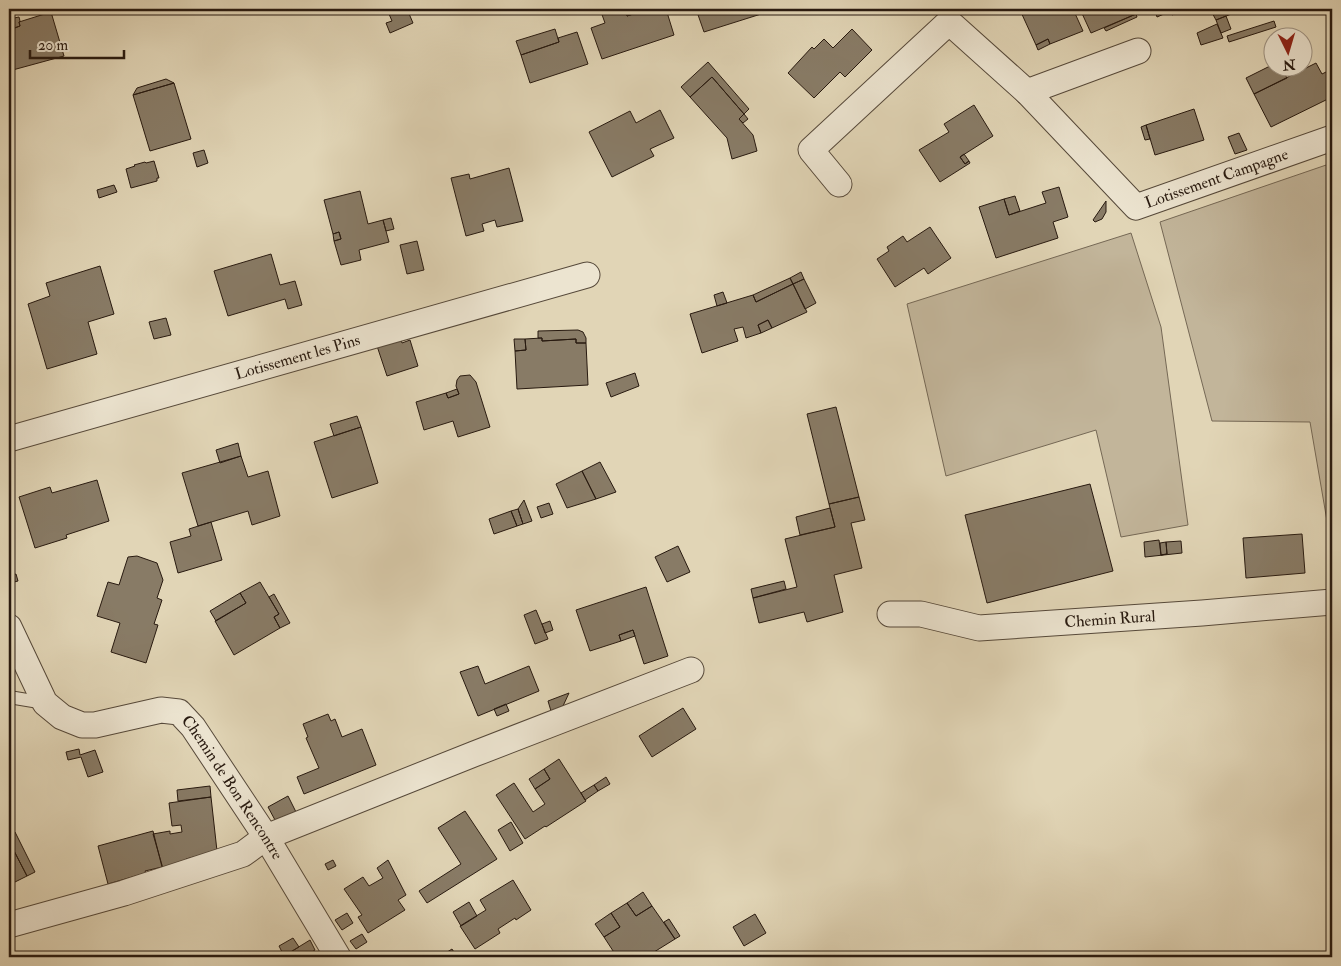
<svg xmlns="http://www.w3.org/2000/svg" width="1341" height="966" font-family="'IM FELL Double Pica',serif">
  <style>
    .green { fill: #c2b59a; stroke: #756855 }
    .building { fill: #887b66; stroke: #281a10 }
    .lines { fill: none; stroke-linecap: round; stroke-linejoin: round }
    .service-casing { stroke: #56493a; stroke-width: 14 }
    .minor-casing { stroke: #56493a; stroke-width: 27 }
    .service { stroke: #ece4d0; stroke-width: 12 }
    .minor { stroke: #ece4d0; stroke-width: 25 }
    .labels { text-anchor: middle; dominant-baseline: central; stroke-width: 5; stroke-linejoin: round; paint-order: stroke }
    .street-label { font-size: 16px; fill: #281a10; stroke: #ece4d0 }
  </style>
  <rect width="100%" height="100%" fill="#e1d5b6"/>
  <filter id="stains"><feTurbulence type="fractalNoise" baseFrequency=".004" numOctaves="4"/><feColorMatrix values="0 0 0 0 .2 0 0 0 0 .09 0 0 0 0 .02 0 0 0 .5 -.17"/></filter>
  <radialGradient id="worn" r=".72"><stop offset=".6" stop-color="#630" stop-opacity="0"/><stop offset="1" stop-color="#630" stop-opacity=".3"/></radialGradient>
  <path class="green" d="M1332 163V550L1310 422 1212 421 1160 222Z
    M1131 233 1161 327 1188 525 1121 537 1096 430 946 476 907 304Z"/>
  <path class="building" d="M401 9H407L413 23 390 33 386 23 392 21 389 14Z
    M600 9H625L627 16 648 9H666L674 35 602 59 591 28 605 23Z
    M625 9H636L637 13 627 16Z
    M696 9H777L704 32Z
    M1024 9H1073L1083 31 1050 44 1048 39 1036 45 1020 10Z
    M1080 9H1133L1136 14 1091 33Z
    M1154 9H1170L1171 11 1157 17Z
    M1170 9H1186L1172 15Z
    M1210 9H1244L1216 20Z
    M51 12 64 56 9 71V30L20 26 19 22Z
    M1136 14 1137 17 1106 31 1104 28Z
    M1226 16 1231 29 1221 33 1216 20Z
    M19 17 20 21 19 22 20 26 9 30V19Z
    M1274 21 1276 27 1229 42 1227 36Z
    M1217 24 1223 38 1201 45 1197 33Z
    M555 29 559 42 521 55 516 41Z
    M852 29 872 50 845 77 840 72 814 98 788 73 812 47 814 49 824 39 833 48Z
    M577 32 588 64 530 83 521 55 559 42 558 38Z
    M1048 39 1050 44 1038 50 1036 45Z
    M708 62 749 109 744 114 712 77 690 97 681 87Z
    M1316 63 1322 74 1332 69V97L1271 127 1254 94Z
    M1274 64V68H1281L1287 78 1254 94 1246 78Z
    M712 77 744 114 739 119 753 135 757 151 732 159 727 138 690 97Z
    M166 79 174 83 133 95 137 88Z
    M174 83 191 139 150 151 133 95Z
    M974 105 993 136 960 157 965 164 969 161 970 163 940 182 919 150 949 132 944 124Z
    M1194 109 1204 140 1155 155 1146 125Z
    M660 110 674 138 650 149 654 156 612 177 589 132 630 111 636 123Z
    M744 114 748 119 743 123 739 119Z
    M1146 125 1150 139 1145 140 1141 127Z
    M1239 133 1247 150 1235 154 1228 137Z
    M204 150 208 163 197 167 193 153Z
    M964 154 969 161 965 164 960 157Z
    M154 161 159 178H157V181L131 188 126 169 135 166 134 165 145 162 146 163Z
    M509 168 523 221 497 227 495 220 482 224 484 231 466 236 451 178 469 174 470 179Z
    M114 185 117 192 99 198 97 190Z
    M1059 187 1068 217 1053 222 1058 238 996 258 979 207 1004 199 1009 215 1046 203 1042 192Z
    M360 191 368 224 383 220 389 242 359 250 361 260 341 265 334 241 341 239 339 232 333 234 324 200Z
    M1015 196 1020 211 1009 215 1004 199Z
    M1106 201V212L1102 219 1095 222 1093 220Z
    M391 218 394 229 386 231 383 220Z
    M930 227 951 258 928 274 924 268 895 287 877 259 889 251 887 247 903 236 907 242Z
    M339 232 341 239 334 241 333 234Z
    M417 241 424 270 407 274 400 245Z
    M271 254 280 285 295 281 302 305 288 309 285 299 228 316 214 271Z
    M100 266 114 314 88 322 97 354 47 369 28 304 50 296 46 283Z
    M801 272 804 279 793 284 790 278Z
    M790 278 793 284 756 302 753 295Z
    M804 279 816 303 805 309 793 284Z
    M793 284 807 312 772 328 768 320 758 325 761 333 746 338 743 327 734 329 738 341 702 353 690 314 753 295 756 302Z
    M723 292 727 303 717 306 714 295Z
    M166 318 171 335 154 339 149 322Z
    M768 320 772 328 761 333 758 325Z
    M578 330 583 332 586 338V343H576V339L542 341V338H538V331Z
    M400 337 402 343 410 340 418 366 387 376 376 343Z
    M542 338V341L576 339V343H586L588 385 517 389 515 351 526 350 525 339Z
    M514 339H525L526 350 515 351Z
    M635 373 639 386 611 397 606 383Z
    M470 375 476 382 490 427 458 437 453 421 424 430 416 402 446 393 448 398 459 394 456 386 457 380 460 376Z
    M457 389 459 394 448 398 446 393Z
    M836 407 859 497 829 504 807 414Z
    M357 416 361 427 334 436 330 424Z
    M361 427 378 483 332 498 314 442Z
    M238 443 241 456 220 463 216 450Z
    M241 456 248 477 268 471 280 516 252 525 248 511 198 526 182 473Z
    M600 462 616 492 596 499 582 471Z
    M582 471 596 499 567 508 556 484Z
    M97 480 109 521 66 535 67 538 35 548 19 497 50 487 52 493Z
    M1090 484 1113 571 987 603 965 515Z
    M859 497 865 520 851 523 862 568 834 575 843 612 807 622 804 612 759 623 753 598 797 587 785 539 835 527 829 504Z
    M524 500 532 521 523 524 518 509Z
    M549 503 553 514 541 518 537 507Z
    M830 508 835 527 800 535 796 517Z
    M518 509 523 524 517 526 511 511Z
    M511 511 517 526 494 534 489 519Z
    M211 522 222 560 178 573 170 542 191 536 189 529Z
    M1302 534 1305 573 1246 578 1243 538Z
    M1159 540 1161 555 1167 554 1166 542 1181 541 1182 553 1145 557 1144 542Z
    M1166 542 1167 554 1161 555 1160 543Z
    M678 546 690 572 667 582 655 557Z
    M137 556 157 563 163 580 157 598 162 600 154 624 158 625 146 663 111 652 120 623 97 616 108 582 119 585 128 557Z
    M16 574 18 581 10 583 9 576Z
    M784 581 786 589 753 598 751 589Z
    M260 582 279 614 274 617 280 628 234 655 215 621 246 603 240 593Z
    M646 587 668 656 644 664 633 630 619 635 621 641 590 651 576 610Z
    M240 593 246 603 216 621 210 611Z
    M274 594 290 623 280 628 274 617 279 614 269 597Z
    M536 610 548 639 535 644 524 615Z
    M550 621 553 630 545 633 542 624Z
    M633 630 635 636 621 641 619 635Z
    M478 666 485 684 529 666 539 691 478 716 460 672Z
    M569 693 563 706 551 711 548 701Z
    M506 704 509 711 497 716 494 709Z
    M683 708 696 729 652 757 639 736Z
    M328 714 331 721 335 719 342 737 362 729 376 765 304 794 297 777 319 768 306 738 308 737 303 724Z
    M79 749 80 755 95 750 103 772 88 777 81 757 68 760 66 752Z
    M559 759 586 801 546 827 545 826 525 839 496 795 514 783 533 812 545 804 535 789 550 779 544 769Z
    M544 769 550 779 535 789 529 779Z
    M606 777 610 784 598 791 594 785Z
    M594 785 598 791 585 800 581 793Z
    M210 786 211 797 178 801 177 790Z
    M288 796 296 812 275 820 268 807Z
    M211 797 217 851 186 859 188 864 164 872 153 834 170 831V834L182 832 181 825 172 826 169 803Z
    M465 811 497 859 427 903 419 891 461 864 438 828Z
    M511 822 523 843 510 851 498 830Z
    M153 831 162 867 145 871 146 873 108 884 98 846Z
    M15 832 35 872 27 876 12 847 9 849V836Z
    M12 847 27 876 9 885V849Z
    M333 860 336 866 328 870 325 864Z
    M388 860 406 895 398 900 405 910 368 933 358 917 362 915 344 889 363 877 369 886 383 878 377 868Z
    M513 880 531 910 516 920 515 918 498 929 500 933 475 949 460 926 486 910 480 900Z
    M643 892 652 906 636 916 627 903Z
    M469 902 477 916 461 926 453 912Z
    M627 903 636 916 652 906 675 939 646 957H617L604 937 620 927 611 913Z
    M347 913 353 923 342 930 335 920Z
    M611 913 620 927 604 937 595 924Z
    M755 914 766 933 744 946 733 927Z
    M669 919 680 936 675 939 664 922Z
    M362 934 367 942 356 949 350 941Z
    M293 938 299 947 284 956 279 946Z
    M310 940 315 950 308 954 310 957H285L284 956Z
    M452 949 457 957H446L444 954Z"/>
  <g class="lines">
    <g class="service-casing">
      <path id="service" d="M9 697 45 703"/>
    </g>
    <g class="minor-casing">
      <g id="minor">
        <path d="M1027 92 1138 51"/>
        <path id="s1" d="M839 184 811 150 949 22 1027 92 1136 207 1332 138"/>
        <path id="s2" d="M9 439 587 275"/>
        <path id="s3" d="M890 614H921L979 628 1202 613 1332 602"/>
        <path id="s4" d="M9 627 45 703 62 717 82 725H95L161 710 179 712 193 727 266 837 338 957"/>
        <path d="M9 925 124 893 243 854 266 837 474 754 691 670"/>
      </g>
    </g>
    <use href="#service" class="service"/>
    <use href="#minor" class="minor"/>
  </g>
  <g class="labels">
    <g class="street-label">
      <text stroke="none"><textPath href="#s1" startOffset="581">Lotissement Campagne</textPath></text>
      <text stroke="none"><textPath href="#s2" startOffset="300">Lotissement les Pins</textPath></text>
      <text stroke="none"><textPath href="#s3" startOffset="222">Chemin Rural</textPath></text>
      <text stroke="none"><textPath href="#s4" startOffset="319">Chemin de Bon Rencontre</textPath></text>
    </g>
  </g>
  <rect width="1341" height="966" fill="none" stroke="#e1d5b6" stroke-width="30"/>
  <rect x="10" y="10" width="1321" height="946" fill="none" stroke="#281a10" stroke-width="2.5"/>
  <rect x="15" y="15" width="1311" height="936" fill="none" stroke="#281a10"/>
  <g transform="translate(1288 52) rotate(175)"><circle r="24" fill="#ece4d0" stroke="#9e9383"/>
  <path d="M0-4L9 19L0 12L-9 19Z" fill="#8f2418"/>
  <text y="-8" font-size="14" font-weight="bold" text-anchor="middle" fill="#281a10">N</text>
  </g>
  <path d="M30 50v8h94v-8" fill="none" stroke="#281a10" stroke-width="2.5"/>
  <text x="38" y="50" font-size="15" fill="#281a10" stroke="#ece4d0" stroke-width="4" paint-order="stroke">20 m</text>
  <rect width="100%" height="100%" filter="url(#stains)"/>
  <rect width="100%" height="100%" fill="url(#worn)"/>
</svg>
